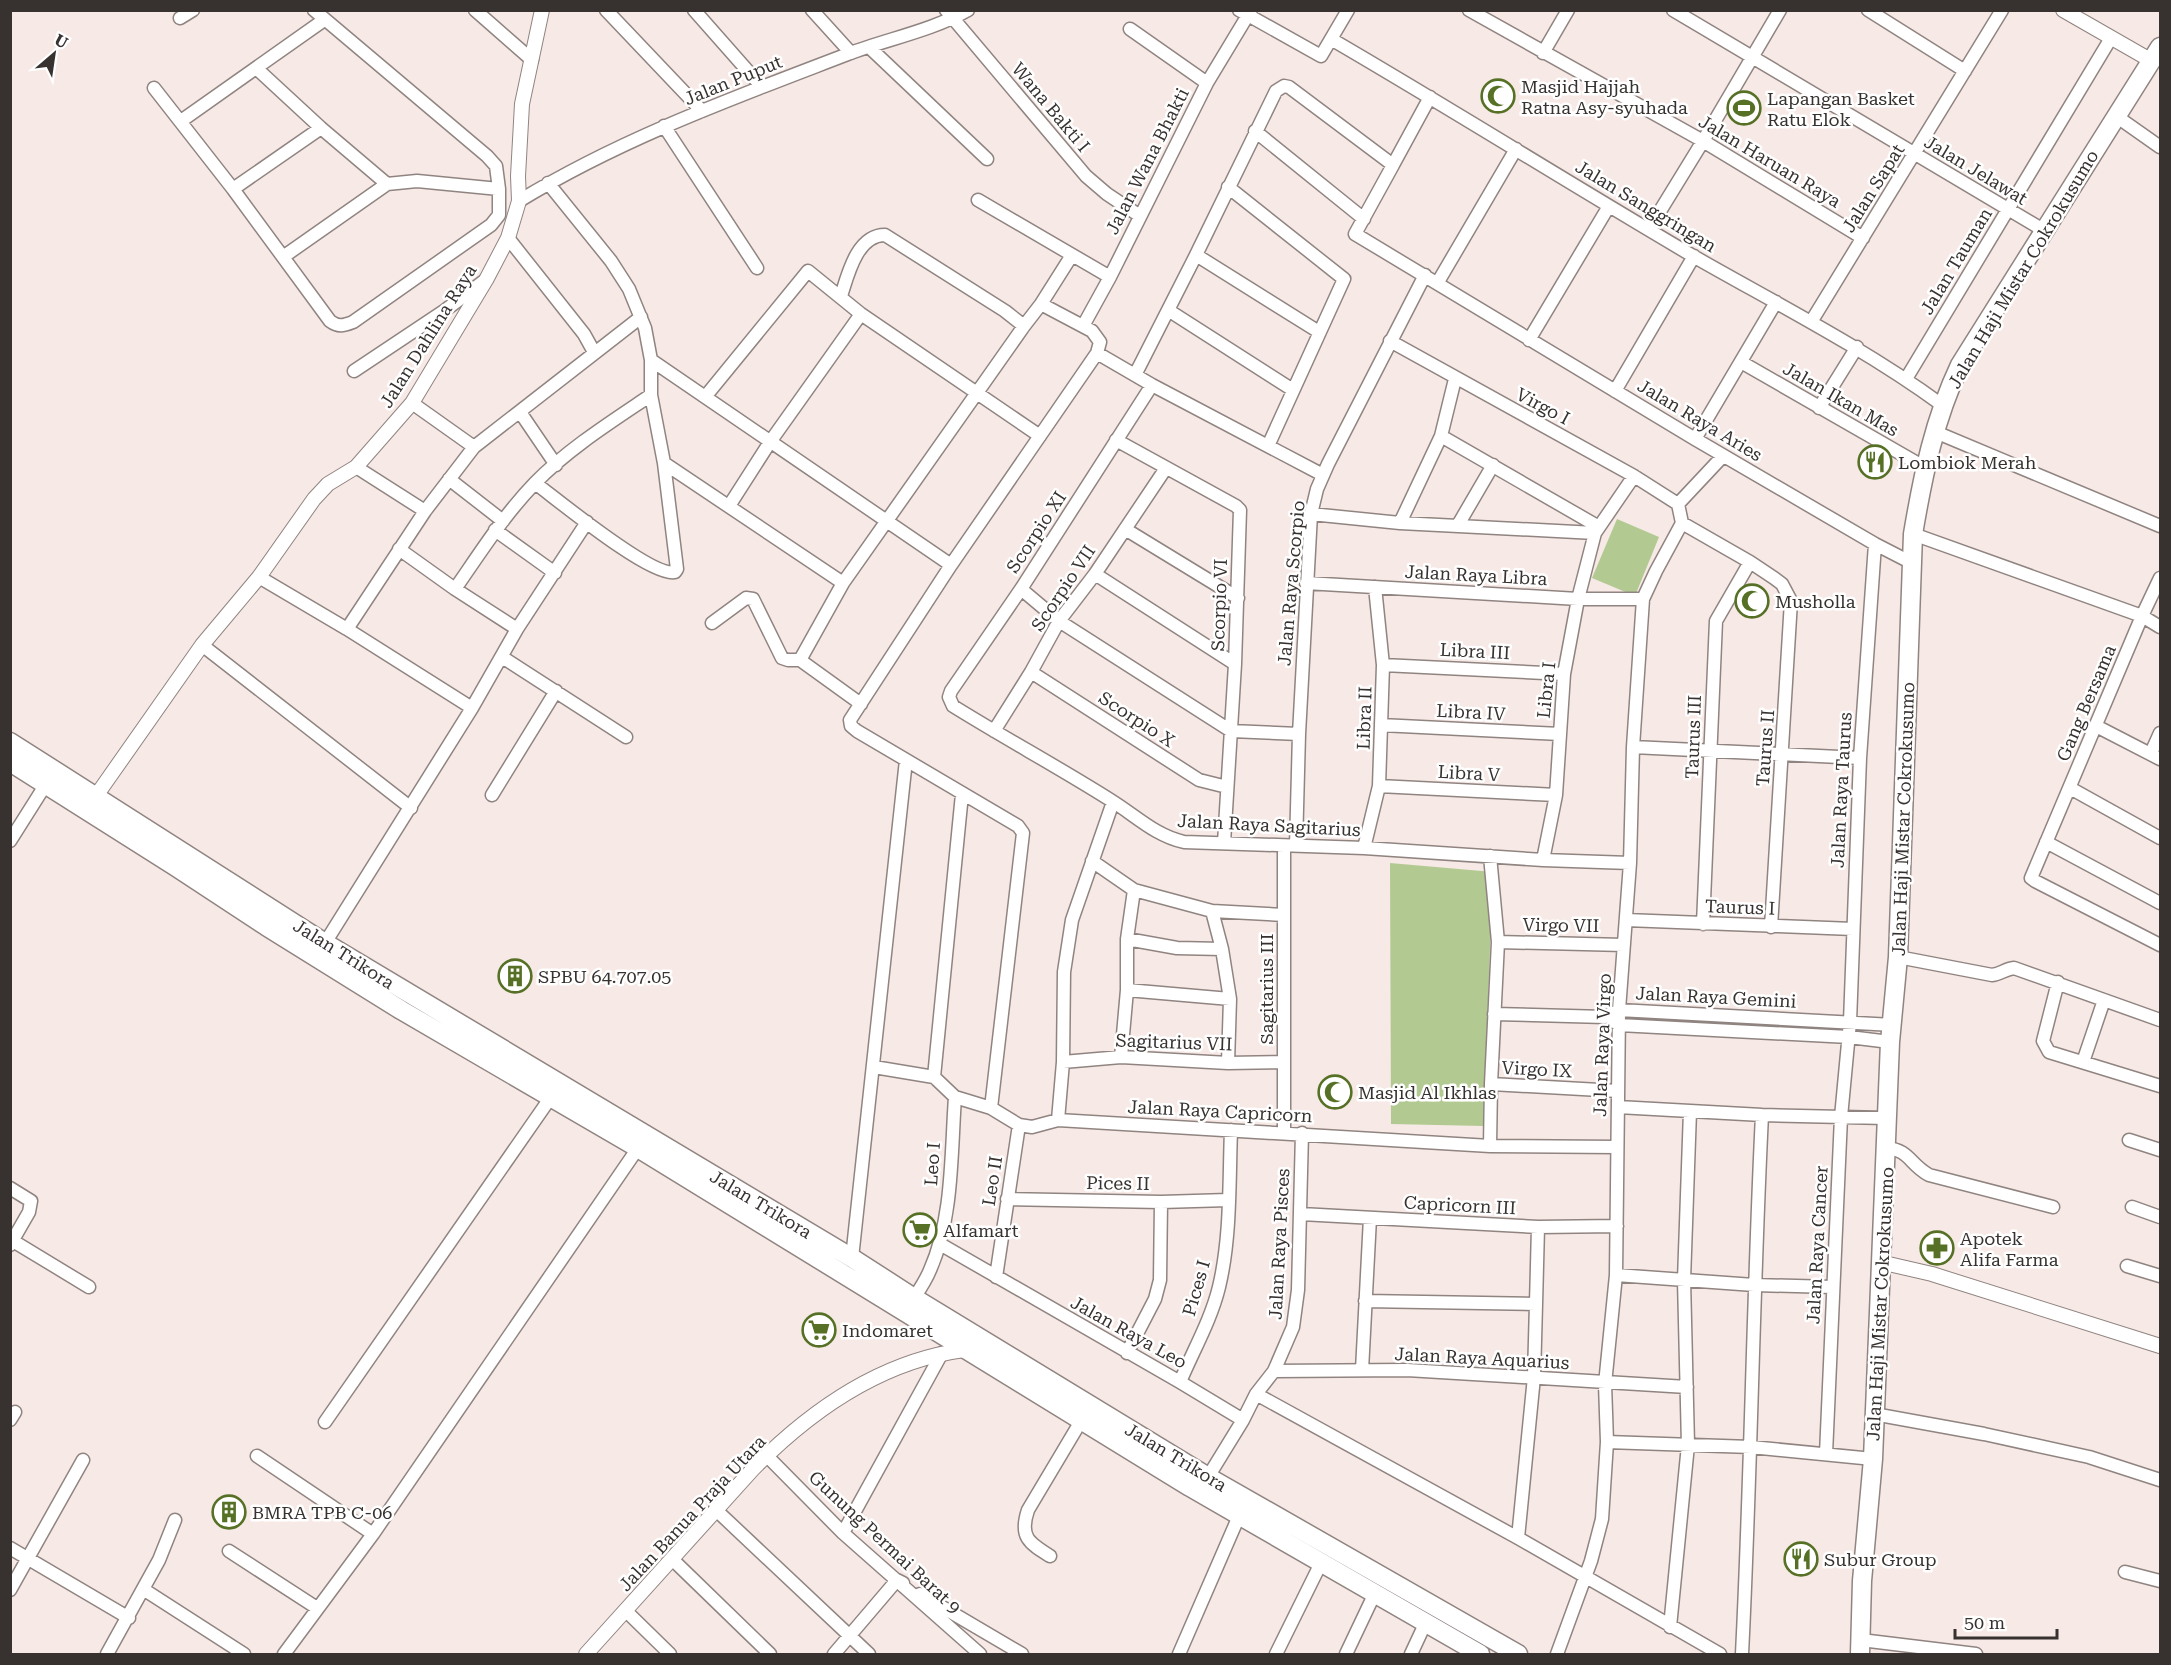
<svg xmlns="http://www.w3.org/2000/svg" width="2171" height="1665" font-family="'Roboto Serif',serif">
  <style>
    .green { fill: #b2ca92 }
    .lines { fill: none; stroke-linecap: round; stroke-linejoin: round }
    .minor-casing { stroke: #908480; stroke-width: 15 }
    .tertiary-casing { stroke: #908480; stroke-width: 16 }
    .primary-casing { stroke: #908480; stroke-width: 21 }
    .minor { stroke: #fff; stroke-width: 12 }
    .tertiary { stroke: #fff; stroke-width: 14 }
    .primary { stroke: #fff; stroke-width: 18 }
    .labels { text-anchor: middle; dominant-baseline: central; stroke-width: 5; stroke-linejoin: round; paint-order: stroke }
    .street-label { font-size: 18px; fill: #373230; stroke: #fff }
    .poi-label { font-size: 18px; fill: #373230; stroke: #fff; text-anchor: start }
  </style>
  <rect width="100%" height="100%" fill="#f7e9e5"/>
  <path class="green" d="M1617 519 1659 537 1635 596 1592 578Z
    M1390 863 1493 872 1483 1126 1391 1124Z"/>
  <g class="lines">
    <g class="minor-casing">
      <path id="minor" d="M475 10 532 60
        M606 10 702 111
        M694 10 762 87
        M812 10 851 53
        M946 10 1086 176 1107 194 1140 216
        M1239 10 1321 56 1348 10
        M1469 10 1703 141 1863 238
        M1673 10 2045 231
        M1868 10 1965 71
        M180 18 193 10
        M1130 29 1207 83
        M1331 39C1453 110 1572 185 1693 256 1777 304 1864 348 1942 405
        M869 47 987 159
        M1543 53 1568 10
        M256 68 321 128 387 184 417 181 499 189 496 166 487 156 314 10
        M154 88 233 189 330 321C338 327 343 326 353 322L491 225 499 215V189
        M2116 116 2160 147
        M181 121 324 20
        M664 126 757 268
        M1255 131 1364 219
        M1393 165 1355 234 1695 439 1875 544 1912 563
        M1228 187 1344 279 1268 446
        M233 189 321 128
        M978 200 1110 277
        M519 201C622 138 736 97 848 54 887 39 931 31 968 10
        M1649 229 1703 141 1780 10
        M508 238 584 334 594 352
        M1196 255 1319 332
        M283 257 387 184
        M1438 282 1516 149
        M841 296C848 274 857 235 885 235L1005 311 1024 326 1041 304 1092 331 1100 342 1097 353 951 565 850 720 851 726 857 731 1018 826 1023 833 991 1108
        M1041 304 1072 255
        M1168 310 1293 390
        M1811 322 2002 10
        M1083 326 1110 277 1207 83 1251 10
        M1529 340 1609 206
        M1390 341 1634 476 1678 504
        M1097 353 1152 385 1323 475
        M651 360 951 565
        M1741 362 1924 467
        M354 371 444 311 484 281
        M1135 375 1196 255 1276 91 1284 86 1289 87 1393 165 1430 97
        M1906 379 2111 38
        M1152 385 1021 589 951 691 949 697 953 706C1006 739 1060 768 1112 801 1136 816 1156 836 1184 842L1364 848 1543 860 1630 863
        M1615 391 1694 256
        M705 397 808 271 861 314 1040 436
        M412 403 474 447
        M1819 408 1857 347
        M520 412 556 465
        M1933 431 2160 526
        M1441 436 1599 527
        M1695 439 1776 302
        M1116 440 1236 506 1240 510 1235 664 1224 843
        M664 463 843 583
        M356 467 425 511
        M449 479 503 521
        M535 483C558 500 652 578 675 572L677 569 664 463 651 395V360L645 328 629 289 611 261 548 183
        M729 506 770 442 861 314
        M1311 514 1400 523 1595 533
        M1400 523 1441 436 1455 379
        M1682 523 1750 562 1774 578 1782 584 1791 601 1771 927
        M1458 525 1493 465
        M1125 529 1238 598
        M495 530 555 573
        M1913 534 2142 616 2160 627
        M1095 574 1235 664
        M259 577 347 629 472 708
        M2160 578 2142 616 2031 878 2035 881 2160 945
        M1306 583 1578 599H1643
        M455 589C480 553 504 515 535 483 568 449 611 422 651 395
        M1021 589 1059 621 1231 731 1299 734
        M712 623 746 598 753 599 782 658 788 660H800L861 704
        M347 629 425 511 474 447 641 317
        M517 629 587 522
        M202 645 411 808
        M502 657 626 737
        M800 660 843 583 1024 326
        M1383 665 1564 674
        M1031 672 1199 780 1227 787
        M1381 725 1560 734
        M2096 726 2160 759
        M994 731 1031 672 1059 621 1095 574 1166 468
        M1633 747 1860 758
        M2151 753 2160 733
        M1379 786 1556 795
        M2070 788 2160 838
        M492 795 556 691
        M10 841 46 784
        M2046 842 2160 903
        M1296 846 1299 734 1311 514 1317 489 1328 464 1425 275
        M1364 848 1379 786 1383 665 1375 587
        M1490 856 1498 942 1491 1084 1490 1146
        M1543 860 1556 795 1564 674 1578 599 1595 533 1634 476
        M1092 861 1134 890 1212 911 1284 915
        M1212 911 1222 949 1230 999 1228 1063
        M1626 920 1853 929
        M1703 924 1716 621 1750 562
        M1127 939 1177 948 1222 949
        M1498 942 1624 945
        M325 943 472 708 517 629 455 589 399 549
        M1898 957 1992 975C2001 974 2005 969 2014 968L2160 1020
        M2058 982 2043 1041 2049 1052 2160 1086
        M1127 990 1230 999
        M1494 1014 1605 1017 1619 1010 1893 1025
        M1613 1021 1619 1025 1849 1037 1890 1042
        M1121 1057 1127 990V939L1134 890
        M1063 1062 1121 1057 1228 1063 1284 1062
        M2083 1062 2104 1000
        M874 1067 934 1077 955 1097 991 1108 1019 1125 1032 1127 1058 1120 1490 1146 1617 1147
        M934 1077 962 794
        M1491 1084 1618 1091
        M1618 1107 1762 1115 1886 1118
        M1058 1120 1063 1062 1064 972 1072 920 1113 802
        M1284 1133V846
        M2129 1140 2160 1150
        M1886 1148C1910 1150 1909 1164 1929 1175L2053 1207
        M10 1188 31 1201 29 1212 10 1245
        M1007 1199 1161 1202 1228 1200
        M2132 1207 2160 1217
        M1301 1214 1538 1227 1617 1226
        M13 1241 89 1287
        M940 1244 1180 1382 1243 1420
        M852 1258 906 760
        M2127 1266 2160 1276
        M1616 1275 1754 1285 1832 1287
        M996 1277 1019 1125
        M914 1298C920 1289 926 1280 930 1270 953 1219 951 1153 955 1097
        M1365 1301 1536 1304 1538 1227
        M1127 1353 1155 1299 1160 1280 1161 1202
        M1362 1370 1370 1218
        M1274 1371 1407 1370 1687 1387
        M1180 1382C1193 1351 1211 1320 1219 1287 1231 1237 1229 1182 1231 1130
        M1256 1394 1518 1538 1720 1654
        M1874 1414 1984 1434 2089 1457 2160 1480
        M10 1420 15 1412
        M325 1422 551 1097
        M1607 1442 1751 1447 1873 1459
        M1826 1454 1841 1117 1850 1022 1860 758 1875 544
        M766 1455 843 1533 980 1654
        M257 1456 373 1534
        M1208 1477 1243 1420 1256 1394 1274 1371 1293 1327 1298 1290 1302 1133
        M715 1509 869 1654
        M843 1533 942 1353
        M1518 1538 1534 1377 1536 1304
        M10 1548 129 1618
        M229 1551 317 1608
        M1050 1556C1029 1543 1019 1537 1028 1510L1081 1421
        M672 1559 770 1654
        M2125 1572 2160 1581
        M143 1589 244 1654
        M10 1590 83 1460
        M920 1594 1022 1654
        M626 1611 670 1654
        M1670 1627 1688 1445 1684 1280 1690 1111
        M1861 1640 1976 1654
        M107 1654 159 1560 175 1520
        M284 1654 373 1534 638 1148
        M834 1654 897 1580 903 1583
        M1179 1654 1239 1516
        M1276 1654 1321 1563
        M1346 1654 1374 1595
        M1411 1654 1425 1624
        M1557 1654 1591 1561 1602 1519 1607 1442 1605 1384 1616 1275 1619 1010 1630 863 1633 747 1643 599 1656 571 1682 523 1678 504 1723 456
        M1742 1654C1751 1475 1753 1295 1762 1115"/>
    </g>
    <g class="tertiary-casing">
      <path id="tertiary" d="M2063 10 2152 61
        M96 796 202 645 259 577 314 499 328 484 356 467 412 403 486 280 508 238 519 201 518 176 522 104 542 10
        M1880 1262 1932 1274 2160 1346
        M586 1654 753 1469C810 1411 881 1361 964 1350"/>
    </g>
    <g class="primary-casing">
      <path id="primary" d="M10 742 325 943 852 1258 914 1298 1208 1477 1518 1654
        M10 762 176 867 266 926 401 1010 638 1148 1190 1487 1480 1654
        M1860 1654 1862 1581 1873 1459 1890 1042 1898 957 1913 534C1923 475 1934 420 1960 365L2160 47"/>
    </g>
    <use href="#minor" class="minor"/>
    <use href="#tertiary" class="tertiary"/>
    <use href="#primary" class="primary"/>
  </g>
  <defs>
    <g id="mosque-ring" transform="scale(1.725)"><circle r="9.5" fill="#fff" stroke="#567125" stroke-width="1.5"/><path d="M3.5-4.9A6 6 0 1 0 3.5 4.9A5 5 0 1 1 3.5-4.9Z" fill="#567125"/></g>
    <g id="stadium-ring" transform="scale(1.725)"><circle r="9.5" fill="#fff" stroke="#567125" stroke-width="1.5"/><path d="M0-5a6.5 5 0 1 0 0 10a6.5 5 0 1 0 0-10ZM-3.5-1.8h7v3.6h-7Z" fill="#567125"/></g>
    <g id="restaurant-ring" transform="scale(1.725)"><circle r="9.5" fill="#fff" stroke="#567125" stroke-width="1.5"/><path d="M-5-6h1v4h1v-4h1v4h1v-4h1v5L-1.5 .5V6h-2V.5L-5-1ZM5-6V6H3V1.5H1.5Q1.5-4 5-6Z" fill="#567125"/></g>
    <g id="building-ring" transform="scale(1.725)"><circle r="9.5" fill="#fff" stroke="#567125" stroke-width="1.5"/><path d="M-4-6H4V6H1V3H-1V6H-4ZM-2.5-4.3h1.7v1.8h-1.7ZM.8-4.3h1.7v1.8H.8ZM-2.5-1h1.7V.8h-1.7ZM.8-1h1.7V.8H.8Z" fill="#567125"/></g>
    <g id="supermarket-ring" transform="scale(1.725)"><circle r="9.5" fill="#fff" stroke="#567125" stroke-width="1.5"/><path d="M-6-5.5h2.5l.6 2H6L4.5 2H-2.5L-4.4-4H-6ZM-1.5 3.2a1.3 1.3 0 1 0 .1 0ZM3 3.2a1.3 1.3 0 1 0 .1 0Z" fill="#567125"/></g>
    <g id="pharmacy-ring" transform="scale(1.725)"><circle r="9.5" fill="#fff" stroke="#567125" stroke-width="1.5"/><path d="M-2-6h4v4h4v4h-4v4h-4v-4h-4v-4h4Z" fill="#567125"/></g>
  </defs>
  <g fill-rule="evenodd">
    <use href="#mosque-ring" x="1498" y="96"/>
    <use href="#stadium-ring" x="1744" y="108"/>
    <use href="#restaurant-ring" x="1875" y="462"/>
    <use href="#mosque-ring" x="1752" y="601"/>
    <use href="#building-ring" x="515" y="976"/>
    <use href="#mosque-ring" x="1335" y="1092"/>
    <use href="#supermarket-ring" x="920" y="1230"/>
    <use href="#pharmacy-ring" x="1937" y="1248"/>
    <use href="#supermarket-ring" x="819" y="1330"/>
    <use href="#building-ring" x="229" y="1512"/>
    <use href="#restaurant-ring" x="1801" y="1559"/>
  </g>
  <g class="labels">
    <g class="street-label">
      <text transform="translate(733 80) rotate(-22)">Jalan Puput</text>
      <text transform="translate(1051 107) rotate(50)">Wana Bakti I</text>
      <text transform="translate(1147 161) rotate(-63)">Jalan Wana Bhakti</text>
      <text transform="translate(1770 161) rotate(31)">Jalan Haruan Raya</text>
      <text transform="translate(1976 170) rotate(31)">Jalan Jelawat</text>
      <text transform="translate(1873 188) rotate(-58)">Jalan Sapat</text>
      <text transform="translate(1646 206) rotate(31)">Jalan Sanggringan</text>
      <text transform="translate(1956 261) rotate(-59)">Jalan Tauman</text>
      <text transform="translate(2023 269) rotate(-59)">Jalan Haji Mistar Cokrokusumo</text>
      <text transform="translate(428 336) rotate(-58)">Jalan Dahlina Raya</text>
      <text transform="translate(1841 399) rotate(30)">Jalan Ikan Mas</text>
      <text transform="translate(1543 406) rotate(28)">Virgo I</text>
      <text transform="translate(1700 420) rotate(31)">Jalan Raya Aries</text>
      <text transform="translate(1036 532) rotate(-57)">Scorpio XI</text>
      <text transform="translate(1476 575) rotate(3)">Jalan Raya Libra</text>
      <text transform="translate(1291 583) rotate(-85)">Jalan Raya Scorpio</text>
      <text transform="translate(1063 588) rotate(-56)">Scorpio VII</text>
      <text transform="translate(1219 605) rotate(-88)">Scorpio VI</text>
      <text transform="translate(1475 651) rotate(3)">Libra III</text>
      <text transform="translate(1546 690) rotate(-84)">Libra I</text>
      <text transform="translate(2086 703) rotate(-67)">Gang Bersama</text>
      <text transform="translate(1471 712) rotate(3)">Libra IV</text>
      <text transform="translate(1364 718) rotate(-88)">Libra II</text>
      <text transform="translate(1137 719) rotate(33)">Scorpio X</text>
      <text transform="translate(1693 737) rotate(-88)">Taurus III</text>
      <text transform="translate(1765 748) rotate(-86)">Taurus II</text>
      <text transform="translate(1469 773) rotate(3)">Libra V</text>
      <text transform="translate(1841 790) rotate(-87)">Jalan Raya Taurus</text>
      <text transform="translate(1903 819) rotate(-88)">Jalan Haji Mistar Cokrokusumo</text>
      <text transform="translate(1269 825) rotate(3)">Jalan Raya Sagitarius</text>
      <text transform="translate(1740 907) rotate(2)">Taurus I</text>
      <text transform="translate(1561 925) rotate(1)">Virgo VII</text>
      <text transform="translate(344 954) rotate(32)">Jalan Trikora</text>
      <text transform="translate(1266 989) rotate(-90)">Sagitarius III</text>
      <text transform="translate(1716 997) rotate(3)">Jalan Raya Gemini</text>
      <text transform="translate(1174 1042) rotate(2)">Sagitarius VII</text>
      <text transform="translate(1602 1045) rotate(-88)">Jalan Raya Virgo</text>
      <text transform="translate(1537 1069) rotate(3)">Virgo IX</text>
      <text transform="translate(1220 1111) rotate(3)">Jalan Raya Capricorn</text>
      <text transform="translate(932 1164) rotate(-86)">Leo I</text>
      <text transform="translate(992 1181) rotate(-81)">Leo II</text>
      <text transform="translate(1118 1183) rotate(1)">Pices II</text>
      <text transform="translate(761 1204) rotate(31)">Jalan Trikora</text>
      <text transform="translate(1460 1205) rotate(3)">Capricorn III</text>
      <text transform="translate(1279 1244) rotate(-87)">Jalan Raya Pisces</text>
      <text transform="translate(1817 1245) rotate(-87)">Jalan Raya Cancer</text>
      <text transform="translate(1196 1288) rotate(-74)">Pices I</text>
      <text transform="translate(1880 1304) rotate(-87)">Jalan Haji Mistar Cokrokusumo</text>
      <text transform="translate(1129 1332) rotate(29)">Jalan Raya Leo</text>
      <text transform="translate(1482 1358) rotate(3)">Jalan Raya Aquarius</text>
      <text transform="translate(1176 1457) rotate(31)">Jalan Trikora</text>
      <text transform="translate(692 1513) rotate(-47)">Jalan Banua Praja Utara</text>
      <text transform="translate(885 1542) rotate(43)">Gunung Permai Barat 9</text>
    </g>
    <g class="poi-label">
      <text x="1521" y="86">Masjid Hajjah<tspan x="1521" dy="21">Ratna Asy-syuhada</tspan></text>
      <text x="1767" y="98">Lapangan Basket<tspan x="1767" dy="21">Ratu Elok</tspan></text>
      <text x="1898" y="462">Lombiok Merah</text>
      <text x="1775" y="601">Musholla</text>
      <text x="538" y="976">SPBU 64.707.05</text>
      <text x="1358" y="1092">Masjid Al Ikhlas</text>
      <text x="943" y="1230">Alfamart</text>
      <text x="1960" y="1238">Apotek<tspan x="1960" dy="21">Alifa Farma</tspan></text>
      <text x="842" y="1330">Indomaret</text>
      <text x="252" y="1512">BMRA TPB C-06</text>
      <text x="1824" y="1559">Subur Group</text>
    </g>
  </g>
  <rect width="2171" height="1665" fill="none" stroke="#373230" stroke-width="24"/>
  <g transform="translate(54 54) rotate(29)" stroke="#ffffff" stroke-width="4.5" paint-order="stroke">
  <path d="M0-4.5L10 22L0 15L-10 22Z" fill="#373230"/>
  <text y="-9" font-size="16" font-weight="bold" text-anchor="middle" fill="#373230">U</text>
  </g>
  <path d="M1955 1629v9h102v-9" fill="none" stroke="#373230" stroke-width="3"/>
  <text x="1964" y="1629" font-size="18" fill="#373230" stroke="#ffffff" stroke-width="4.5" paint-order="stroke">50 m</text>
</svg>
